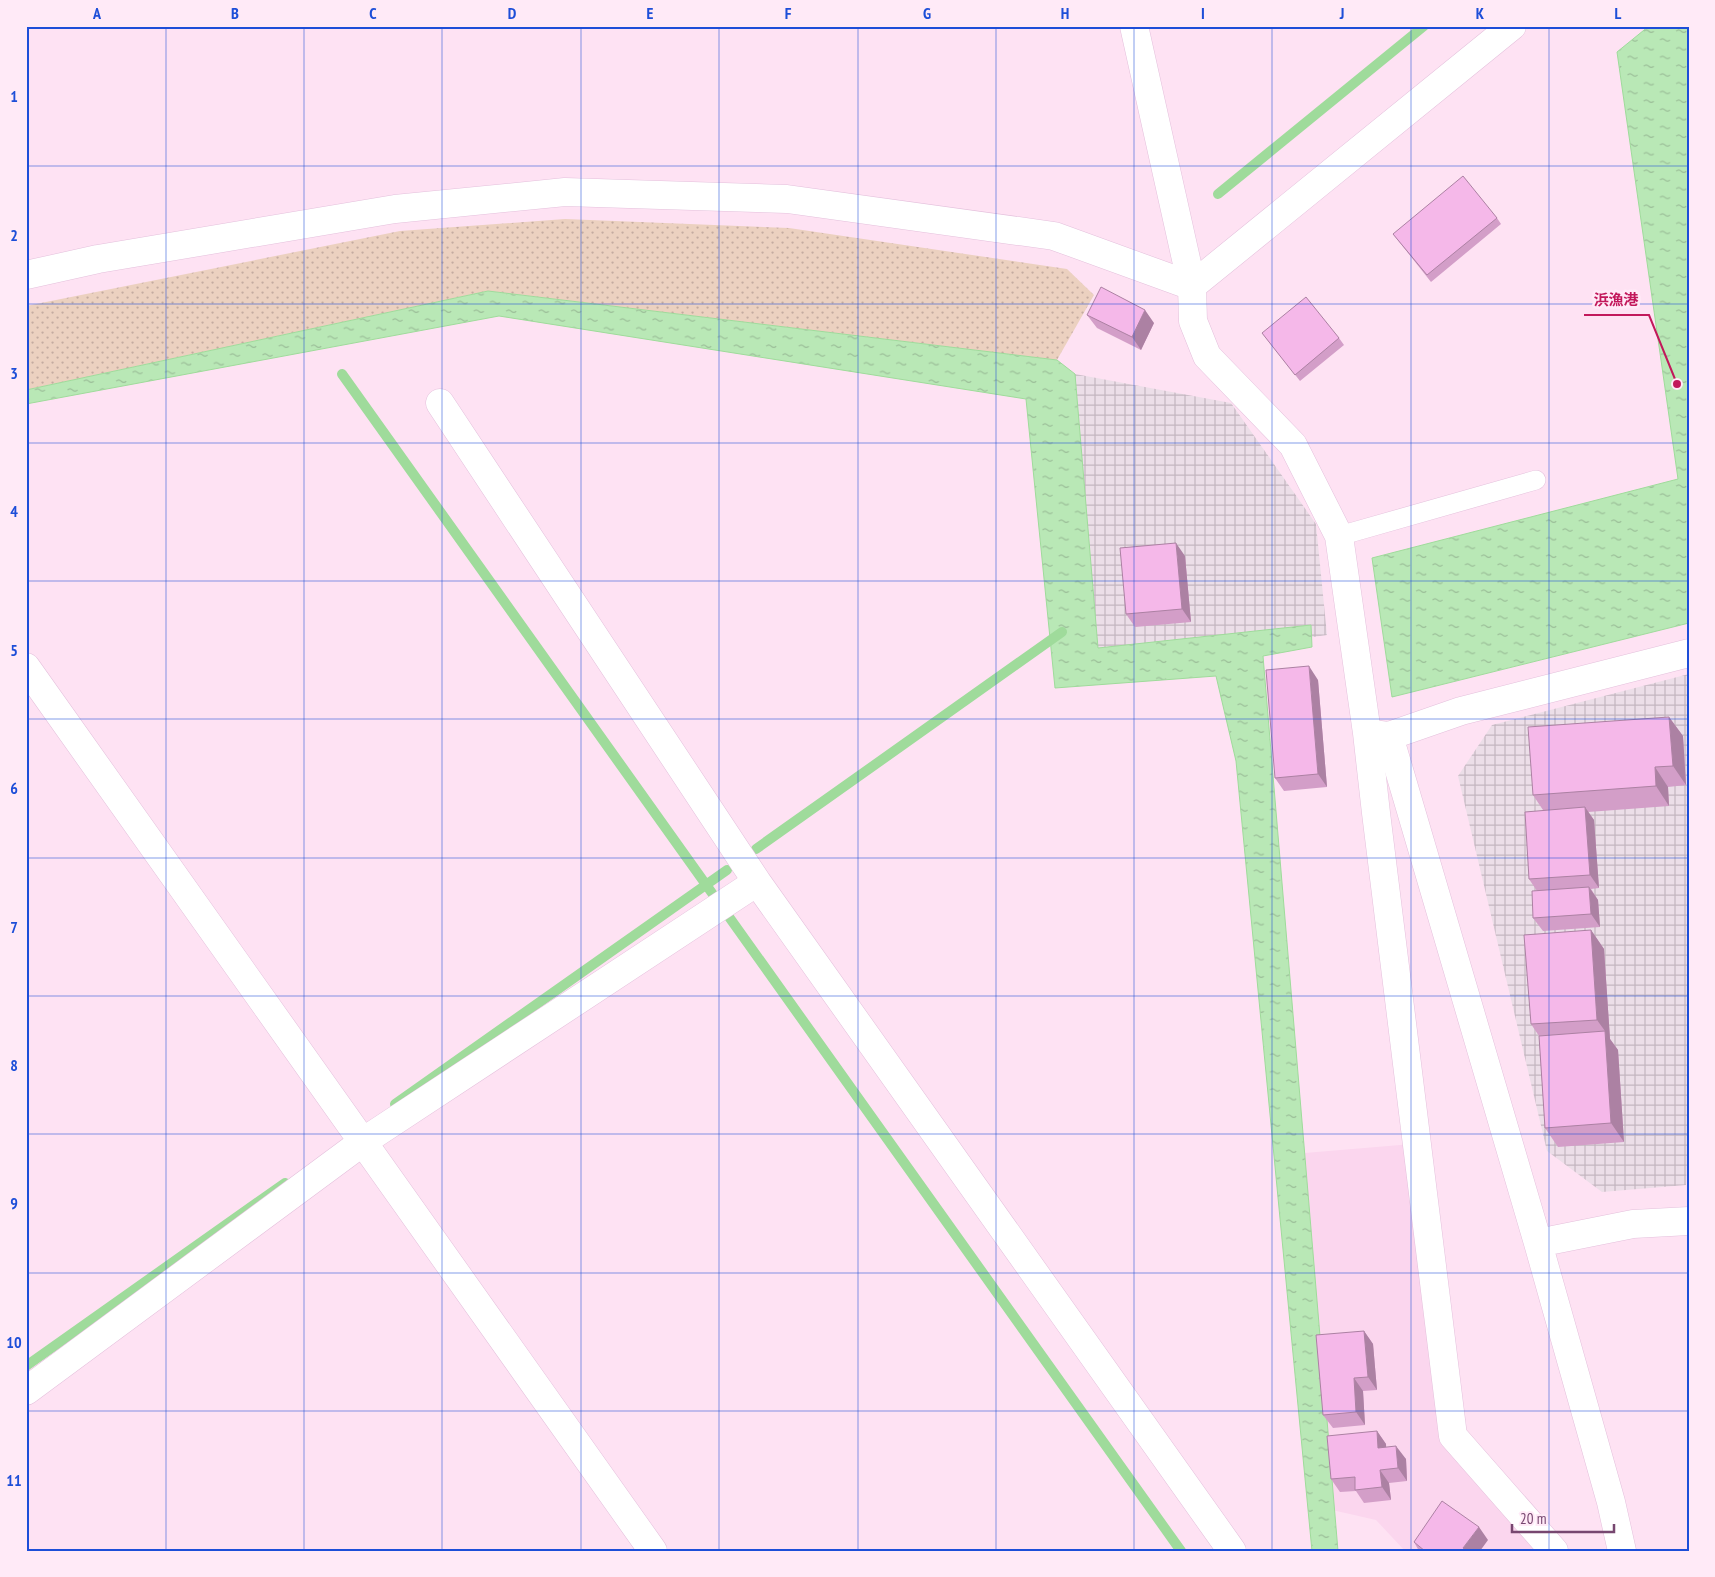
<svg xmlns="http://www.w3.org/2000/svg" width="1715" height="1577" font-family="'PT Sans Narrow','Noto Sans JP',sans-serif">
  <style>
    .residential { fill: #fbd6ee }
    .industrial { fill: url(#industrial-grid) }
    .grass { fill: url(#grass-dots) }
    .water { fill: url(#water-ripples); stroke: #9fdb9b }
    .lines { fill: none; stroke-linecap: round; stroke-linejoin: round }
    .stream { stroke: #9fdb9b; stroke-width: 10 }
    .service-casing { stroke: #e4c0dc; stroke-width: 20 }
    .minor-casing { stroke: #e4c0dc; stroke-width: 29 }
    .tertiary-casing { stroke: #e4c0dc; stroke-width: 29 }
    .service { stroke: #fff; stroke-width: 19 }
    .minor { stroke: #fff; stroke-width: 28 }
    .tertiary { stroke: #fff; stroke-width: 28 }
    .wall { fill: #d39ec8 }
    .shaded-wall { fill: #ac81a3 }
    .building { fill: #f5b8e9; stroke: #ac81a3 }
    .grid { fill: none; stroke: #1d4ed8; stroke-width: 1; stroke-opacity: 0.55 }
    .leader { fill: none; stroke: #c2185b; stroke-width: 2 }
    .callout-dot { fill: #c2185b; stroke: #ffeaf7; stroke-width: 2 }
    .callout-label { font-size: 15px; text-anchor: middle; font-weight: bold; fill: #c2185b; stroke: #ffeaf7; stroke-width: 5; stroke-linejoin: round; paint-order: stroke }
    .neatline { fill: none; stroke: #1d4ed8; stroke-width: 2 }
    .grid-label { font-size: 16px; text-anchor: middle; font-weight: bold; fill: #1d4ed8 }
  </style>
  <defs>
    <pattern id="industrial-grid" width="8" height="8" patternUnits="userSpaceOnUse" patternTransform="scale(1.25)"><rect width="8" height="8" fill="#ecdee8"/><path d="M0 4h8M4 0v8" fill="none" stroke="#c4b6c0"/></pattern>
    <pattern id="grass-dots" width="8" height="8" patternUnits="userSpaceOnUse" patternTransform="scale(1.25)"><rect width="8" height="8" fill="#ecd1c0"/><path d="M2 2h.1M6 6h.1" fill="none" stroke="#c4aba0" stroke-width="1.8" stroke-linecap="round"/></pattern>
    <pattern id="water-ripples" width="26" height="14" patternUnits="userSpaceOnUse" patternTransform="scale(1.25)"><rect width="26" height="14" fill="#b9e8b6"/><path d="M2 4q2-2 4 0t4 0M15 11q2-2 4 0t4 0" fill="none" stroke="#9bbe98"/></pattern>
  </defs>
  <rect width="100%" height="100%" fill="#fee2f3"/>
  <path class="residential" d="M1424 1143 1462 1432 1569 1551H1405L1376 1520 1319 1507 1281 1155Z"/>
  <path class="industrial" d="M1075 374 1231 403 1316 524 1327 635 1225 650 1086 661Z
    M1689 674V1118L1686 1185 1602 1192 1547 1151 1458 776 1492 725Z"/>
  <path class="grass" d="M565 219 789 228 1067 269 1094 295 1057 360 488 291 26 390V306L400 231Z"/>
  <path class="water" d="M1649 26H1689V623L1392 697 1372 558 1678 479 1617 52Z
    M488 291 1057 360 1075 374 1098 648 1311 625 1312 647 1263 656 1338 1551H1312L1236 761 1216 676 1055 688 1026 399 499 316 26 404V390Z"/>
  <g class="lines">
    <path class="stream" d="M1218 194 1424 26
      M342 374 1181 1551
      M756 849 1062 632
      M395 1104 727 870
      M26 1366 285 1183"/>
    <g class="service-casing">
      <path id="service" d="M1339 536 1536 480"/>
    </g>
    <g class="minor-casing">
      <path id="minor" d="M1134 26 1192 286 1193 321 1207 356 1293 445 1339 536 1367 733 1376 813 1453 1436 1554 1551
        M1192 286 1512 26
        M440 403 757 882 1232 1551
        M26 667 653 1551
        M1367 733 1389 736 1461 711 1689 653
        M26 1391 364 1141 757 882"/>
    </g>
    <g class="tertiary-casing">
      <path id="tertiary" d="M26 275 98 259 395 209 565 192 787 199 1054 236 1192 286
        M1389 736 1538 1243 1611 1502 1622 1551
        M1538 1243 1633 1224 1689 1221"/>
    </g>
    <use href="#service" class="service"/>
    <use href="#minor" class="minor"/>
    <use href="#tertiary" class="tertiary"/>
  </g>
  <path class="wall" d="M1497 218 1501 224 1431 282 1393 234Z
    M1087 315 1154 323 1141 350 1097 328Z
    M1262 333 1339 338 1344 345 1300 381Z
    M1185 556 1191 622 1135 627 1126 614Z
    M1318 680 1327 787 1284 791 1275 778Z
    M1669 717 1683 736 1686 785 1668 787 1669 806 1588 812 1594 820 1599 888 1591 889 1598 900 1600 927 1543 931 1533 918 1537 891 1529 879 1543 810 1533 795Z
    M1591 930 1604 949 1610 1039 1618 1050 1624 1142 1558 1147 1545 1128 1539 1036 1531 1024Z
    M1364 1331 1373 1344 1377 1390 1363 1391 1365 1425 1333 1428 1323 1415Z
    M1377 1431 1386 1444V1447L1406 1459 1407 1481 1389 1483 1391 1500 1364 1503 1356 1491 1340 1492 1331 1479Z
    M1414 1542 1425 1551H1419Z"/>
  <path class="shaded-wall" d="M1145 310 1154 323 1141 350 1132 337Z
    M1176 543 1185 556 1191 622 1182 609Z
    M1309 666 1318 680 1327 787 1318 774Z
    M1669 717 1683 736 1686 785 1673 766Z
    M1655 767 1668 787 1669 806 1656 786Z
    M1585 807 1594 820 1599 888 1590 875Z
    M1589 887 1598 900 1600 927 1591 914Z
    M1591 930 1604 949 1610 1039 1618 1050 1624 1142 1611 1123 1605 1031 1597 1020Z
    M1364 1331 1373 1344 1377 1390 1368 1377Z
    M1354 1378 1363 1391 1365 1425 1356 1412Z
    M1377 1431 1386 1444 1387 1461 1378 1448Z
    M1396 1446 1406 1459 1407 1481 1398 1468Z
    M1380 1470 1389 1483 1391 1500 1382 1487Z
    M1479 1527 1488 1540 1480 1551H1465L1463 1548Z"/>
  <path class="building" d="M1463 176 1497 218 1427 275 1393 234Z
    M1101 287 1145 310 1132 337 1087 315Z
    M1306 297 1339 338 1295 375 1262 333Z
    M1176 543 1182 609 1126 614 1120 548Z
    M1309 666 1318 774 1275 778 1266 670Z
    M1669 717 1673 766 1655 767 1656 786 1533 795 1528 727Z
    M1585 807 1590 875 1529 879 1525 812Z
    M1589 887 1591 914 1533 918 1532 891Z
    M1591 930 1597 1020 1531 1024 1524 935Z
    M1605 1031 1611 1123 1545 1128 1539 1036Z
    M1364 1331 1368 1377 1354 1378 1356 1412 1323 1415 1316 1335Z
    M1377 1431 1378 1448 1396 1446 1398 1468 1380 1470 1382 1487 1355 1490V1477L1331 1479 1327 1436Z
    M1442 1501 1479 1527 1463 1548 1467 1551H1425L1414 1542Z"/>
  <path class="grid" d="M166 26V1551M304 26V1551M442 26V1551M581 26V1551M719 26V1551M858 26V1551M996 26V1551M1134 26V1551M1272 26V1551M1411 26V1551M1549 26V1551M26 166H1689M26 304H1689M26 443H1689M26 581H1689M26 719H1689M26 858H1689M26 996H1689M26 1134H1689M26 1273H1689M26 1411H1689"/>
  <path class="leader" d="M1677 384L1649 315H1584"/>
  <circle class="callout-dot" cx="1677" cy="384" r="5"/>
  <g class="callout-label">
    <text x="1616" y="305">浜漁港</text>
  </g>
  <rect width="1715" height="1577" fill="none" stroke="#ffeaf7" stroke-width="55"/>
  <path d="M1512 1524v8h102v-8" fill="none" stroke="#774770" stroke-width="2.5"/>
  <text x="1520" y="1524" font-size="15" fill="#774770" stroke="#ffeaf7" stroke-width="4" paint-order="stroke">20 m</text>
  <rect x="28" y="28" width="1660" height="1522" class="neatline"/>
  <g class="grid-label">
    <text x="97" y="19">A</text>
    <text x="235" y="19">B</text>
    <text x="373" y="19">C</text>
    <text x="512" y="19">D</text>
    <text x="650" y="19">E</text>
    <text x="788" y="19">F</text>
    <text x="927" y="19">G</text>
    <text x="1065" y="19">H</text>
    <text x="1203" y="19">I</text>
    <text x="1342" y="19">J</text>
    <text x="1480" y="19">K</text>
    <text x="1618" y="19">L</text>
    <text x="14" y="102">1</text>
    <text x="14" y="241">2</text>
    <text x="14" y="379">3</text>
    <text x="14" y="517">4</text>
    <text x="14" y="656">5</text>
    <text x="14" y="794">6</text>
    <text x="14" y="933">7</text>
    <text x="14" y="1071">8</text>
    <text x="14" y="1209">9</text>
    <text x="14" y="1348">10</text>
    <text x="14" y="1486">11</text>
  </g>
</svg>
